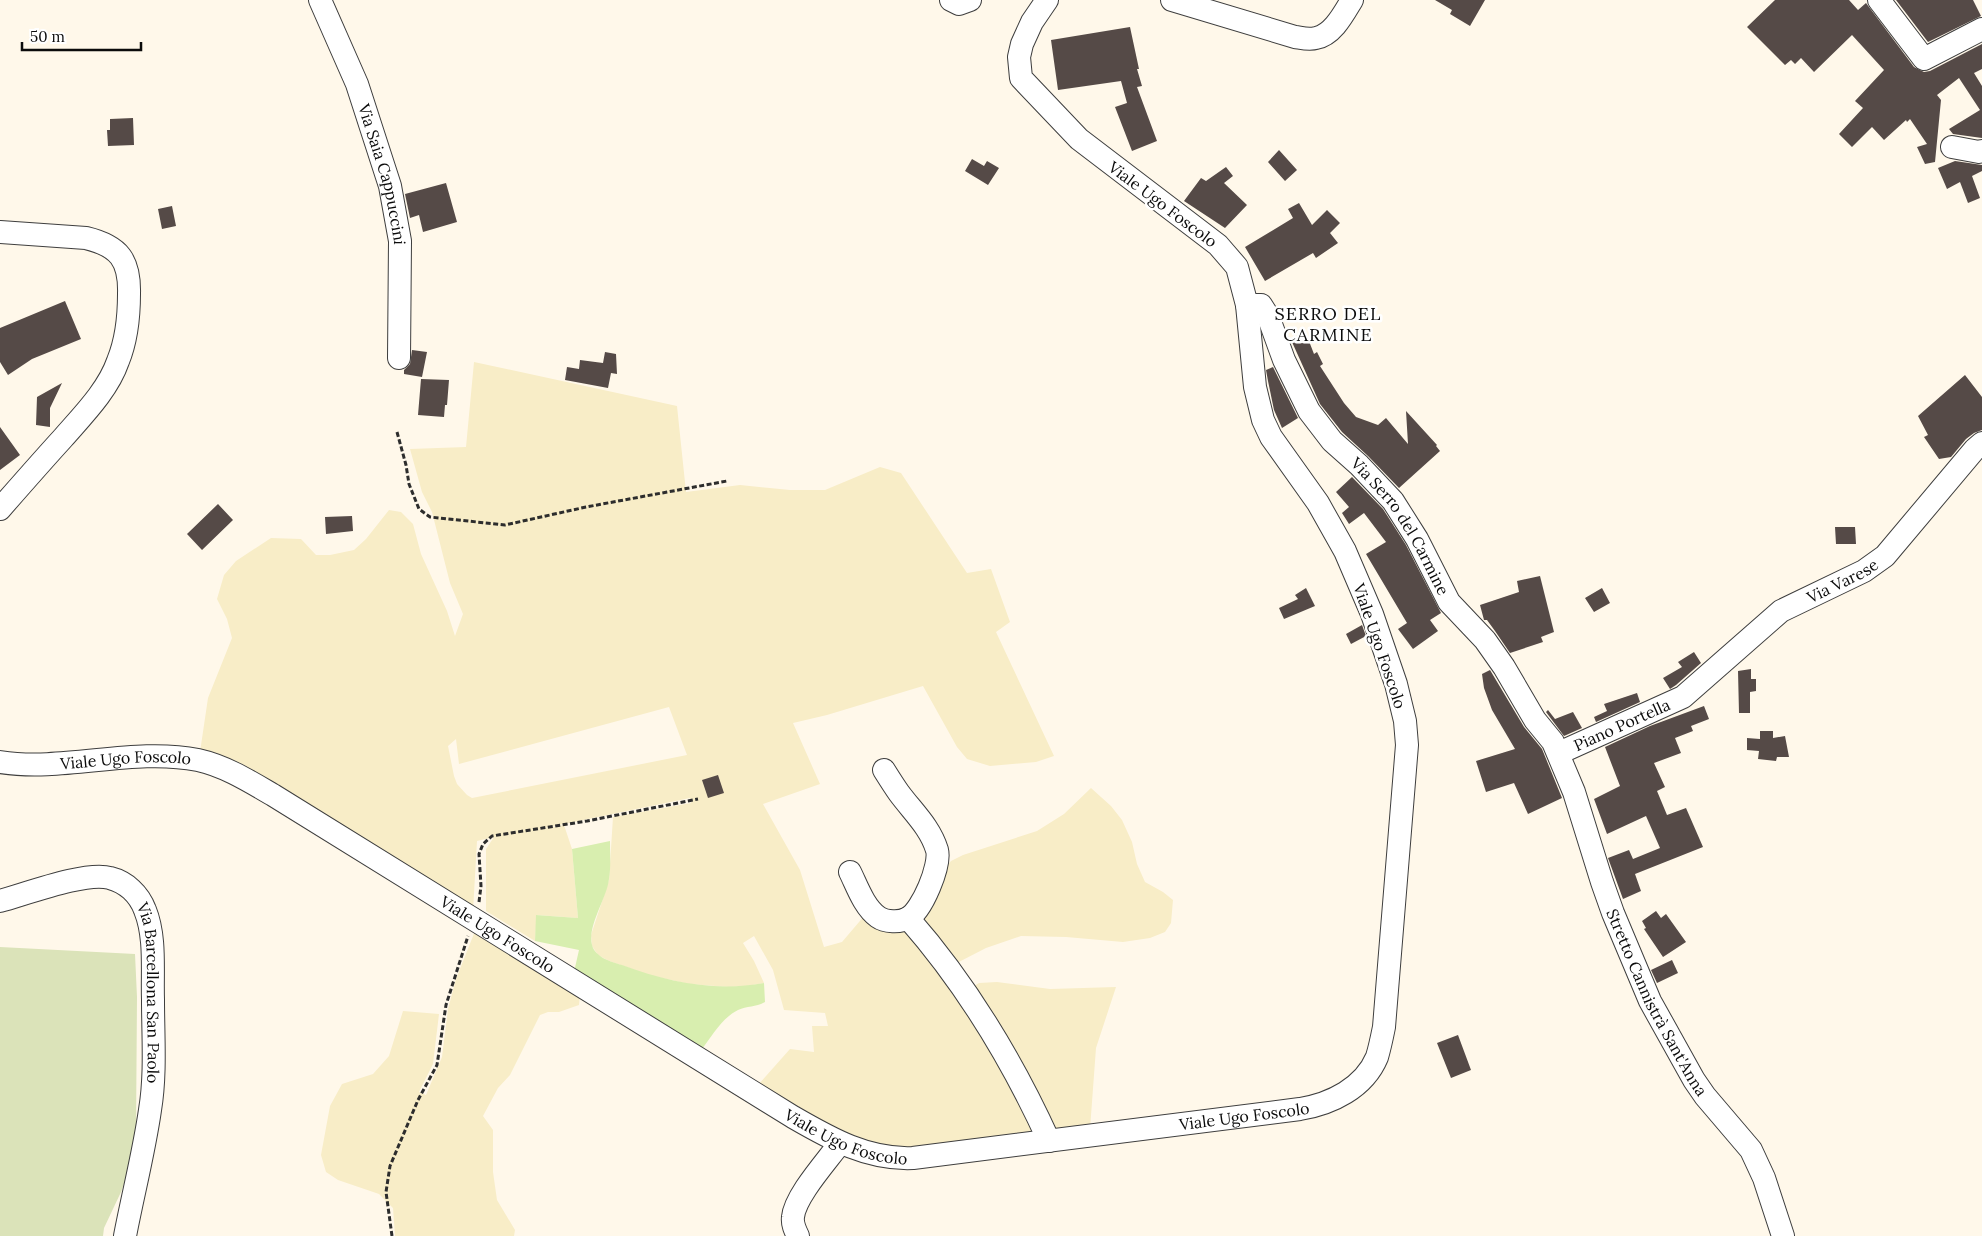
<svg xmlns="http://www.w3.org/2000/svg" width="1982" height="1236" font-family="Lora,serif">
  <style>
    .farmland { fill: #f8edc7; fill-rule: evenodd }
    .green { fill: #d8eeaf }
    .cemetery { fill: #dbe3b9 }
    .building { fill: #554a47 }
    .lines { fill: none; stroke-linecap: round; stroke-linejoin: round }
    .minor-casing { stroke: #3e3e3e; stroke-width: 24 }
    .path { stroke: #2d2d2d; stroke-width: 3; stroke-dasharray: 5 2.5; stroke-linecap: butt }
    .minor { stroke: #fff; stroke-width: 22 }
    .labels { text-anchor: middle; dominant-baseline: central; stroke-width: 5; stroke-linejoin: round; paint-order: stroke }
    .street-label { font-size: 16px; fill: #0b0b0b; stroke: #fff }
    .neighbourhood-label { font-size: 18px; letter-spacing: 1px; fill: #0b0b0b; stroke: #fff }
  </style>
  <rect width="100%" height="100%" fill="#fff8ea"/>
  <path class="farmland" d="M474 362 677 406 686 492 740 485 790 490H825L880 467 901 473 967 573 991 569 1010 622 996 632 1054 756 1036 762 990 766 967 759 957 747 923 686 827 715 793 723 820 784 763 804 800 870 824 947 842 942 865 915 914 929 1044 1135 898 1154 870 1147 758 1085 790 1049 814 1052 812 1026H828L825 1013 784 1010 773 970 754 936 743 943 754 961 764 983 747 986 728 987 689 984 649 975 609 961 598 955 592 946 591 935 609 880 613 817 691 803 690 798 530 831 564 825 572 849 578 918 537 915 535 941 486 911V849L494 837 477 841 473 911 298 798 242 764 200 752 208 698 232 638 227 619 217 599 224 575 236 561 271 538 301 539 316 555H330L354 550 366 539 389 510 401 512 413 524 421 554 447 611 455 636 463 614 450 583 432 512 422 492 410 449 466 447ZM669 707 687 755 472 798 467 795 457 784 454 776 448 746 456 739 459 764Z
    M1091 788 1111 806 1122 820 1132 842 1137 864 1145 882 1163 892 1173 900 1171 923 1165 932 1150 938 1123 942 1066 937 1021 936 986 948 953 965 921 928 926 898 932 885 951 861 963 855 1037 831 1064 814Z
    M475 931 580 994 579 1005 559 1012H548L540 1015 510 1075 498 1088 483 1116 493 1130V1172L497 1200 515 1230 514 1236H395L393 1208 379 1194 338 1180 326 1172 321 1155 330 1106 342 1084 373 1074 389 1056 403 1011 439 1014 433 1064 419 1092 426 1095 442 1057 448 1009 456 979Z
    M997 982 1050 989 1116 987 1096 1048 1090 1129 1049 1135 974 986 979 983Z"/>
  <path class="green" d="M610 841C610 854 611 867 609 879 607 898 587 926 592 945 595 957 611 962 622 965 668 982 715 992 764 983L765 1002C757 1007 747 1006 738 1010 722 1018 712 1036 702 1049L574 972 579 950 535 941 536 915 578 918 572 849Z"/>
  <path class="cemetery" d="M0 947 135 954 137 997 136 1132 131 1164 121 1192 104 1228 103 1236H0Z"/>
  <path class="building" d="M1435 0H1485L1470 26 1450 14 1452 10Z
    M1775 0H1849L1858 10 1866 3 1914 67 1924 72 1930 71 1982 44V69L1974 73 1982 86V138L1953 134 1949 129 1980 110 1959 78 1937 95 1941 100 1935 162 1925 164 1917 147 1927 144 1910 119 1907 122 1906 120 1884 140 1872 127 1852 147 1839 134 1863 108 1855 101 1884 70 1852 35 1814 72 1801 58 1795 64 1791 60 1785 65 1747 27Z
    M1896 0H1973L1981 16 1928 42Z
    M1130 27 1139 69H1137L1142 86 1137 87 1157 141 1132 151 1115 107 1127 103 1121 81 1058 90 1051 40Z
    M133 118 134 145 108 146 107 130H110V119Z
    M1279 150 1297 170 1285 181 1268 162Z
    M972 159 984 166 987 161 999 168 988 185 965 171Z
    M1955 161 1982 165V171L1972 176 1980 198 1968 203 1960 182 1947 189 1938 168Z
    M1226 167 1233 176 1224 183 1247 205 1225 228 1184 201 1201 178 1206 181Z
    M446 183 457 222 423 232 419 215 410 218 405 194Z
    M1299 203 1312 225 1327 210 1340 223 1330 233 1338 243 1316 258 1313 253 1265 281 1245 247 1293 218 1288 209Z
    M172 206 176 226 162 229 158 209Z
    M65 301 81 339 32 359 8 375 0 362V328Z
    M1307 336 1314 354 1317 352 1323 364 1320 366 1344 403 1356 417 1378 425 1386 418 1408 444 1406 411 1437 445 1436 446 1440 451 1399 488 1368 456 1342 432 1320 404 1292 342Z
    M412 350 427 352 422 377 404 374V370L410 364Z
    M605 352 616 354 617 374 611 373 608 388 565 380 567 367 579 369 580 360 603 363Z
    M1273 367 1298 418 1282 428 1274 410 1268 381 1266 370Z
    M1965 375 1982 397V430L1974 433 1966 439 1951 457 1939 459 1924 437 1928 435 1918 416Z
    M421 379 449 380 447 405H445L444 417 418 415Z
    M62 383 50 408V427L36 425 37 397Z
    M0 427 20 455 0 470Z
    M1352 477 1383 509 1406 545 1441 613 1430 620 1438 631 1413 649 1398 629 1407 623 1366 554 1386 542 1364 513 1349 524 1342 513 1349 507 1336 492Z
    M218 504 233 520 202 550 187 534Z
    M352 516 353 531 326 534 325 517Z
    M1835 527H1855L1856 544H1836Z
    M1540 576 1554 632 1541 637 1543 642 1510 653 1495 631 1487 620H1484L1480 605 1519 592 1517 581Z
    M1306 588 1315 606 1284 619 1279 608 1298 599 1295 595Z
    M1602 588 1610 603 1594 612 1585 598Z
    M1362 625 1366 636 1351 644 1346 634Z
    M1694 652 1701 663 1676 685 1670 689 1663 678 1682 667 1678 662Z
    M1751 669V679H1756V691L1750 692V713H1739L1738 671Z
    M1490 670 1524 727 1542 749 1562 798 1528 814 1514 783 1486 792 1476 761 1515 749 1492 710 1484 688 1482 674Z
    M1637 693 1640 702 1596 722 1594 717 1607 711 1604 704Z
    M1704 706 1709 719 1691 726 1693 731 1675 738 1681 753 1654 763 1665 787 1657 791 1667 815 1686 808 1703 847 1635 874 1641 891 1623 899 1608 858 1629 850 1633 859 1660 848 1646 816 1607 834 1594 799 1620 786 1605 747 1650 726Z
    M1548 710 1555 719 1573 712 1582 728 1564 736 1546 712Z
    M1760 731H1773V738L1785 736 1789 757H1777L1776 761 1758 759 1759 751 1747 750V738L1760 739Z
    M718 775 724 793 708 798 702 780Z
    M1656 911 1661 918 1666 914 1686 942 1663 957 1644 929 1646 928 1642 921Z
    M1672 960 1678 973 1657 983 1651 970Z
    M1458 1035 1471 1070 1451 1078 1437 1043Z"/>
  <g class="lines">
    <g class="minor-casing">
      <g id="minor">
        <path id="s1" d="M320 0 357 84 390 186 400 241 399 358"/>
        <path d="M951 0 959 4 970 0"/>
        <path d="M1172 0 1295 37C1302 38 1309 40 1316 38 1333 35 1344 13 1352 0"/>
        <path d="M1879 0 1924 59 1982 29"/>
        <path d="M1952 147 1979 152 1982 151"/>
        <path d="M0 232 86 238C119 246 130 260 129 294 129 317 127 339 118 361 108 390 83 415 63 438 42 461 21 485 0 509"/>
        <path id="s2" d="M1247 305H1261L1268 316 1284 360 1309 411 1332 441 1359 465 1393 501 1417 539 1449 602 1485 640 1504 667 1535 720 1553 742 1574 792 1602 882 1613 913 1650 1001 1694 1080 1705 1096 1751 1150 1764 1178 1783 1236"/>
        <path id="s3" d="M1559 753 1683 697 1781 611 1864 571 1885 556 1975 449 1982 443"/>
        <path id="s4" d="M0 762C65 772 133 747 198 760 225 766 249 781 273 795L793 1117C831 1139 868 1160 913 1158L1300 1109C1331 1104 1364 1088 1377 1057 1380 1047 1382 1037 1384 1027L1407 745 1405 721 1396 684 1372 614 1345 551 1318 503 1271 437 1263 420 1255 387 1247 305 1237 267 1218 245 1079 139 1021 78 1019 57 1022 44 1032 22 1047 0"/>
        <path d="M850 872C857 886 864 907 878 917 885 922 900 923 908 918 922 911 941 865 937 850 930 827 913 812 899 793 894 786 889 778 884 770"/>
        <path id="s5" d="M0 901C26 894 86 871 110 878 126 882 139 894 145 910 156 937 152 971 153 1000 153 1036 156 1074 150 1110 144 1152 133 1194 125 1236"/>
        <path d="M908 918C966 984 1013 1062 1049 1141"/>
        <path d="M798 1236C795 1230 792 1224 793 1217 795 1196 827 1161 840 1143"/>
      </g>
    </g>
    <path class="path" d="M397 432 406 465 409 484 419 509 430 517 505 525 586 507 727 481
      M479 902 481 886 479 854 483 844 492 836 587 821 698 799
      M392 1236 386 1192 390 1166 418 1100 437 1065 446 1005 468 936"/>
    <use href="#minor" class="minor"/>
  </g>
  <g class="labels">
    <g class="street-label">
      <text stroke="none"><textPath href="#s1" startOffset="186">Via Saia Cappuccini</textPath></text>
      <text transform="translate(1163 204) rotate(37)">Viale Ugo Foscolo</text>
      <text stroke="none"><textPath href="#s2" startOffset="279">Via Serro del Carmine</textPath></text>
      <text stroke="none"><textPath href="#s3" startOffset="335">Via Varese</textPath></text>
      <text transform="translate(1380 646) rotate(71)">Viale Ugo Foscolo</text>
      <text stroke="none"><textPath href="#s3" startOffset="69">Piano Portella</textPath></text>
      <text stroke="none"><textPath href="#s4" startOffset="126">Viale Ugo Foscolo</textPath></text>
      <text stroke="none"><textPath href="#s4" startOffset="546">Viale Ugo Foscolo</textPath></text>
      <text stroke="none"><textPath href="#s5" startOffset="246">Via Barcellona San Paolo</textPath></text>
      <text stroke="none"><textPath href="#s2" startOffset="826">Stretto Cannistrà Sant'Anna</textPath></text>
      <text stroke="none"><textPath href="#s4" startOffset="1356">Viale Ugo Foscolo</textPath></text>
      <text stroke="none"><textPath href="#s4" startOffset="951">Viale Ugo Foscolo</textPath></text>
    </g>
    <g class="neighbourhood-label">
      <text x="1328" y="313">SERRO DEL<tspan x="1328" dy="21">CARMINE</tspan></text>
    </g>
  </g>
  <path d="M22 42v8h119v-8" fill="none" stroke="#0b0b0b" stroke-width="2.5"/>
  <text x="30" y="42" font-size="15" fill="#0b0b0b" stroke="#ffffff" stroke-width="4" paint-order="stroke">50 m</text>
</svg>
